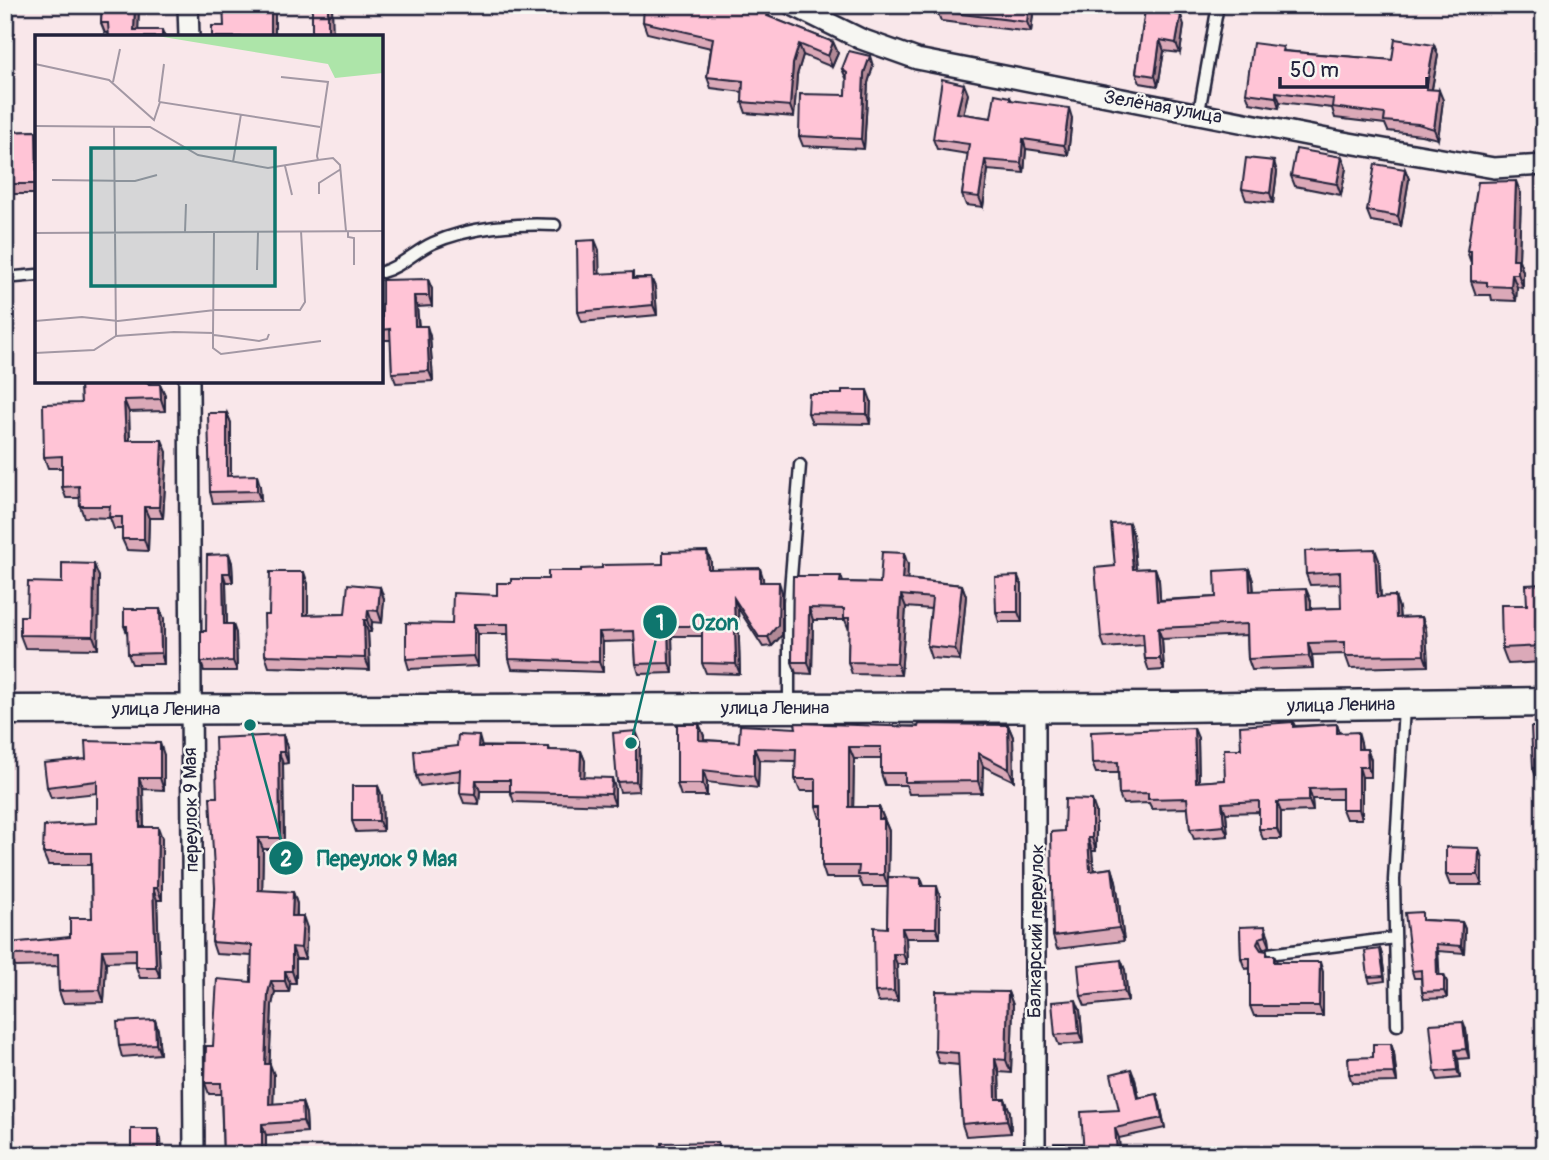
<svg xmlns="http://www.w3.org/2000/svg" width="1549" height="1160" font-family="Pangolin,sans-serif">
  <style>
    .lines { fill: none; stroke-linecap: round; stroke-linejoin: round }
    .lane-casing { stroke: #22223b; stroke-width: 15 }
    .street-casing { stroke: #22223b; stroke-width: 24 }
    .secondary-casing { stroke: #22223b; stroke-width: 33 }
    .lane { stroke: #f6f6f2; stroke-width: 10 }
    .street { stroke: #f6f6f2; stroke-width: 19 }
    .secondary { stroke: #f6f6f2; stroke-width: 28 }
    .wall { fill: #dba9b8; stroke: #22223b; stroke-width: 2 }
    .shaded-wall { fill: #b28996; stroke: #22223b; stroke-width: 2 }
    .building { fill: #ffc4d6; stroke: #22223b; stroke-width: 2 }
    .labels { text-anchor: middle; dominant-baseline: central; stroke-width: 5; stroke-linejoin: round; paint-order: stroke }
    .street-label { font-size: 19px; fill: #22223b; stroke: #f6f6f2 }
    .inset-road { fill: none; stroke: #a398a4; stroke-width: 2 }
    .view { fill: #0f766e; fill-opacity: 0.15; stroke: #0f766e; stroke-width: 3.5 }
    .inset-edge { fill: none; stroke: #22223b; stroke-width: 3.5 }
    .leader { fill: none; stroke: #0f766e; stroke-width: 2.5 }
    .callout-dot { fill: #0f766e; stroke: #f6f6f2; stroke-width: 2.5 }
    .mark-label { font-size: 21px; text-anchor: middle; font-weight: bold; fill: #fff }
    .callout-label { font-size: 21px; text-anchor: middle; font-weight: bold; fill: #0f766e; stroke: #f6f6f2; stroke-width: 5; stroke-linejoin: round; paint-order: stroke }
  </style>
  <rect width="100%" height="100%" fill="#f9e7ea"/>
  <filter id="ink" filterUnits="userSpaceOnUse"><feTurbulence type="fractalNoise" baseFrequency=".0143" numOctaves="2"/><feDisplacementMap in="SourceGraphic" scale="14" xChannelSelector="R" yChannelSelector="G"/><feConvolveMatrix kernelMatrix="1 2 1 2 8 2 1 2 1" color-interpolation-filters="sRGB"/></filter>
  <g filter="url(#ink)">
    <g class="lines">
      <g class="lane-casing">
        <path id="lane" d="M1199 112 1218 5
          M382 272C401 267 415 251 433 243 469 227 516 223 555 225
          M5 278 37 275
          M789 704V602L800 465
          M1268 954 1395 938
          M1397 1025 1394 880 1404 707"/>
      </g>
      <g class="street-casing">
        <path id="street" d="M188 5 189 37
          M792 5 861 39 917 59 1332 140 1494 168 1544 165
          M189 382 194 1155
          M1035 707V1155"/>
      </g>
      <g class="secondary-casing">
        <path id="secondary" d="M5 710 1176 707 1544 702"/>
      </g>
      <use href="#lane" class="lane"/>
      <use href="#street" class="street"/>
      <use href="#secondary" class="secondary"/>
    </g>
    <path class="wall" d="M102 5H139L138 30H162L165 37H109L108 33H105L101 23Z
      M938 5H1034L1031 32 941 21 937 11Z
      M1145 10 1184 25 1180 53 1164 51 1158 86 1140 83 1136 73Z
      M768 12 770 17 833 42 838 53 832 67 803 55 797 75 794 117 746 113 742 102 743 92 711 88 707 77 711 48 647 33 643 22Z
      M1434 45 1438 55 1432 89 1443 100 1438 139 1421 135 1388 131 1385 124 1335 118 1332 108 1280 102 1279 108 1250 103 1246 93 1283 47 1284 51 1392 60Z
      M873 66 868 83 864 149 803 146 799 136 846 95 847 80 842 69Z
      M968 94 963 114 991 118 1010 97 1012 101 1072 118 1068 155 1026 149 1024 173 988 170 983 207 966 205 962 195 968 154 937 149 933 139Z
      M36 131 37 134V194H10L13 260H5V132Z
      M1342 157 1346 168 1341 195 1295 186 1291 176Z
      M1405 169 1409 179 1401 226 1371 221 1367 211Z
      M1277 172 1273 203 1246 200 1242 189Z
      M1521 194 1519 260 1523 272V288L1517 287 1516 301 1492 300 1491 295H1476L1471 281V263L1467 251Z
      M599 250V274L635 278H651L655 287 657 315 582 322 578 312Z
      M432 289V306L417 307 419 326 430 336 433 381 396 383 392 373 391 340H382V296Z
      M80 382H150L151 384H160L165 395V411L129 412 130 440 167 452 163 518H149L148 551 127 550 122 539V529H114L110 518 84 517 80 506V498H66L62 487V468H48L44 457 81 403Z
      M871 401 870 424 812 423 808 413Z
      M227 413 231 423V476L260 486 261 501 213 503 210 492Z
      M1129 523 1133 535 1136 569 1155 568 1159 580 1160 600 1216 597 1249 569 1253 581 1254 591 1311 601V609L1341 608V584L1310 585 1306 574 1379 560 1381 597 1395 596 1399 608 1400 618 1422 617 1426 629 1428 666 1350 668 1345 654 1312 655 1313 668 1252 670 1248 659 1247 635 1162 639 1164 670 1149 671 1145 659 1144 645 1105 648 1101 637 1115 566Z
      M229 554 232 563 233 582H226L227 624 236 633 237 671H204L201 662 206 631Z
      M711 561V569L763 578V582L782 592V635L772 646 763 647 738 608 740 674 706 673 702 663V636H672L673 673 639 674 636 664 635 641 603 642V672L512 669 509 659 508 634H478V666L409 669 406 659 452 624 497 595 511 583 548 579 602 568Z
      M908 565 907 579 962 585 966 596 960 660 931 658 927 646 931 609 906 607 901 675 852 674 848 662 849 630 845 620H813L812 674 796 673 792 662 793 576H841L843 582 880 583Z
      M99 577 98 649 25 648 20 635 27 616Z
      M308 584V615L345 614 380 587 384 599 382 623 372 622 371 632H368L370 670 269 667 265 655 269 615Z
      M1544 584V662L1508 664 1502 648 1527 605Z
      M1022 586V622H999L996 612Z
      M160 609 164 619V664H132L128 654V635L124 626Z
      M1293 722 1295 726 1337 724 1340 733 1361 743 1362 749H1367L1371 760V777H1362V819H1346L1342 809V799H1312L1313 811 1281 812V839H1263L1259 829V812L1226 813 1228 836 1194 839 1190 829 1188 808 1152 809 1149 803 1123 804 1119 794 1118 773H1096L1092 763 1198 738 1199 782 1225 780 1241 749Z
      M699 724 704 736V740L739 742 796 728 1008 725 1013 737 1014 781 983 766 982 793 909 794 906 785H885L881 773V759H854L853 807H879L889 831 888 877 921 878 924 886 940 896V938H906L907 964H897L898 1001 878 1002 875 992 887 928 888 887H863L859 878H826L822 866V818H820L816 806V791H800L795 779 796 761 759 760 758 788 707 782V796H681L677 784Z
      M1544 727V783L1542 778 1537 779 1533 768Z
      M283 735 287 747 288 763 283 764 284 849H263L262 891 293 892 297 904V916L307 928 305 959H296V983H290L289 992H275L272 1005 269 1064 274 1075 273 1104 302 1102 306 1114 307 1132 266 1135V1155H207H223L221 1094H209L205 1083 251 982 252 956 216 954 212 942 215 888 217 797Z
      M640 741 639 791 620 792 617 782Z
      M457 746 549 747 550 750 581 751 585 761 584 777 615 788V805L514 802 510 791H480L479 804 464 803 460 793 461 781 420 786 416 776Z
      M164 755V790L143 789 144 827 162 838V900H157L160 978H140L136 967V961L106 962 104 1002 63 1003 59 991 58 966 15 967 11 955 70 937 92 918 91 865H48L43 853 97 823V793L51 798 47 787Z
      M378 786 382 796 383 831 356 832 352 821Z
      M1096 812V851H1092L1094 871 1112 868 1116 881 1124 941 1057 949 1053 936 1064 831Z
      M1482 858V885H1450L1446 875Z
      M1425 920 1462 922 1465 929 1464 953 1438 951 1439 975 1447 982V998L1424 999 1422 992 1421 978H1414L1412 971Z
      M1240 927 1269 937 1270 946 1263 949 1262 950 1269 955H1274L1277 962 1323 972V1016H1254L1250 1006V968L1245 969 1241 958Z
      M1380 949 1382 955 1385 981 1370 983 1368 977Z
      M1121 960 1125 970 1128 1001 1085 1006 1081 996Z
      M1008 992 1013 1005 1011 1073 999 1072 1000 1099H1005L1010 1112 1011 1133 966 1136 962 1124 959 1065 939 1063 935 1051Z
      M1080 1010 1083 1043 1059 1045 1055 1035Z
      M155 1020 158 1030 160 1054 122 1057 119 1046Z
      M1466 1030 1469 1058 1458 1059 1460 1078 1438 1080 1435 1072Z
      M1391 1044 1394 1053 1397 1082 1352 1083 1349 1074Z
      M1135 1079 1139 1098 1157 1094 1160 1104 1165 1128 1119 1138 1120 1155H1054L1081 1143 1083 1149 1119 1110Z"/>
    <path class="shaded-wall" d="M135 5H139L138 37 134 30Z
      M271 5H275V37H271Z
      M328 5H332L333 37H328Z
      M1029 5H1034L1031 32 1027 22Z
      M1181 15 1184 25 1180 53 1176 43Z
      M1160 40 1164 51 1158 86 1155 76Z
      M833 42 838 53 832 67 828 56Z
      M799 44 803 55 797 75 794 117 790 106 793 64Z
      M1434 45 1438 55 1430 99 1426 89Z
      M870 56 873 66 868 83 864 149 861 139 864 73Z
      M964 84 968 94 961 123 957 113Z
      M1439 90 1443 100 1438 139 1434 129Z
      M1276 92 1280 102 1279 108 1276 97Z
      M1069 108 1072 118 1068 155 1064 145Z
      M1023 139 1026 149 1024 173 1021 163Z
      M1342 157 1346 168 1341 195 1337 184Z
      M985 160 988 170 983 207 979 197Z
      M1274 161 1277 172 1273 203 1270 193Z
      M1405 169 1409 179 1401 226 1398 216Z
      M1516 181 1521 194 1519 260 1523 272V288L1513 259Z
      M7 184 10 194 13 260 9 250Z
      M595 240 599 250 600 284 596 274Z
      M1512 274 1517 287 1516 301 1511 287Z
      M651 278 655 287 657 315 653 305Z
      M428 279 432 289V306L429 296Z
      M414 296 417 307 419 336 415 326Z
      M427 326 430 336 433 381 429 371Z
      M160 384 165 395V411L161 399Z
      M867 390 871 401 870 424 867 414Z
      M124 400 129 412 130 452 126 440Z
      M227 413 231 423V487L227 476Z
      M162 440 167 452 163 518 159 507Z
      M257 475 260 486 261 501 257 491Z
      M144 507 149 518 148 551 144 539Z
      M1129 523 1133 535 1137 581 1133 569Z
      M1375 549 1379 560 1381 608 1377 597Z
      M707 551 711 561V579L708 569Z
      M904 553 908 565 907 590 902 579Z
      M229 554 232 563 233 582 230 573Z
      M94 564 99 577 98 649 93 636Z
      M760 568 763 578 764 592 760 582Z
      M1155 568 1159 580 1161 612 1157 601Z
      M1249 569 1253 581 1254 603 1250 591Z
      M304 572 308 584V627L304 615Z
      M223 573 226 582 227 633 224 624Z
      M1018 576 1022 586V622L1018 612Z
      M779 582 782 592V635L772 646 768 637Z
      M962 585 966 596 960 660 955 649Z
      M380 587 384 599 382 623 378 611Z
      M1306 589 1311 601V620L1307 609Z
      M901 595 906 607 901 675 897 663Z
      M1395 596 1399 608 1400 630 1396 618Z
      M734 598 738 608 740 674 736 664Z
      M809 608 813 620 812 674 808 662Z
      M160 609 164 619V664L161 653Z
      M368 610 372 622 371 632 367 620Z
      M1422 617 1426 629 1428 666 1424 655Z
      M364 620 368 632 370 670 365 658Z
      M233 624 236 633 237 671 233 661Z
      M474 624 478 634V666L474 656Z
      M668 626 672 636 673 673 669 663Z
      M1158 628 1162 639 1164 670 1160 659Z
      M599 632 603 642V672L599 662Z
      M1308 643 1312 655 1313 668 1309 656Z
      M699 724 704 736V752L699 740Z
      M1008 725 1013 737 1014 781 1009 769Z
      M1194 728 1198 738 1199 792 1196 782Z
      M636 731 640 741 639 791 636 781Z
      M1358 732 1361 743 1362 760 1358 749Z
      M283 735 287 747 288 763 284 752Z
      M479 736 482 747H478Z
      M160 743 164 755V790L160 778Z
      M849 747 854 759 853 819 849 807Z
      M754 748 759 760 758 788 754 776Z
      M1367 749 1371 760V777L1368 767Z
      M581 751 585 761 584 787 580 777Z
      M279 752 283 764 284 849 280 838Z
      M978 753 983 766 982 793 978 781Z
      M1359 767 1362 777V819L1359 809Z
      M703 770 707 782V796L703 784Z
      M139 778 143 789 144 838 140 827Z
      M612 778 615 788V805L611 794Z
      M476 780 480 791 479 804 475 794Z
      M378 786 382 796 383 831 379 821Z
      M1309 789 1312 799 1313 811 1309 801Z
      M1092 800 1096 812V851L1092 838Z
      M1277 802 1281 812V839L1277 829Z
      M1222 803 1226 813 1228 836 1224 826Z
      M879 807 884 819H879Z
      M884 819 889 831 888 887 884 875Z
      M158 827 162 838V900L157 888Z
      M258 838 263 849 262 902 258 890Z
      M1088 838 1092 851 1095 884 1090 871Z
      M1479 848 1482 858V885L1478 875Z
      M1112 868 1116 881 1124 941 1119 928Z
      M937 886 940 896V938L936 928Z
      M153 888 157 900 160 978 156 967Z
      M293 892 297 904 296 927 292 916Z
      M303 916 307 928 305 959 301 948Z
      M1462 922 1465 929 1464 953 1461 946Z
      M1265 926 1269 937 1270 946 1266 936Z
      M902 928 906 938 907 964 903 954Z
      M1259 938 1263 949 1261 954 1257 944Z
      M1436 944 1438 951 1440 982 1437 975Z
      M292 947 296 959V983L292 971Z
      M1380 949 1382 955 1385 981 1384 976Z
      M102 950 106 962 104 1002 100 990Z
      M893 954 897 964 898 1001 894 991Z
      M1121 960 1125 970 1128 1001 1124 991Z
      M1320 962 1323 972V1016L1319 1006Z
      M285 971 290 983 289 992 285 981Z
      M1444 975 1447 982V998L1444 991Z
      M271 981 275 992 272 1005 269 1075 265 1064 268 993Z
      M1008 992 1013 1005 1011 1073 1006 1060Z
      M1076 1000 1080 1010 1083 1043 1079 1033Z
      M155 1020 158 1030 160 1054 156 1044Z
      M1463 1022 1466 1030 1469 1058 1466 1049Z
      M1391 1044 1394 1053 1397 1082 1394 1073Z
      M1455 1050 1458 1059 1460 1078 1457 1070Z
      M995 1059 999 1072 1000 1112 996 1099Z
      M270 1064 274 1075 273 1116 269 1104Z
      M1131 1069 1135 1079 1141 1108 1137 1098Z
      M1157 1094 1160 1104 1165 1128 1162 1118Z
      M1005 1099 1010 1112 1011 1133 1007 1120Z
      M302 1102 306 1114 307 1132 303 1121Z
      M262 1124 266 1135V1155H262Z
      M1115 1128 1119 1138 1120 1155H1118L1117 1152Z
      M158 1129 161 1139 162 1155H158Z
      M718 1142 722 1155H718Z"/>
    <path class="building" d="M102 5H135L134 30H162V37H109L108 23H101Z
      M223 5H271V37H212V26H224Z
      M312 5H328V37H312Z
      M644 5H756L768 12 767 16 833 42 828 56 799 44 793 64 790 106 742 102 743 81 707 77 713 38 643 22Z
      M938 5H1029L1027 22 937 11Z
      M1145 10 1181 15 1176 43 1160 40 1155 76 1136 73Z
      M1395 39 1434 45 1426 89 1439 90 1434 129 1418 124 1384 121 1385 114 1332 107 1333 99 1276 92V97L1246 93 1253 43 1283 47 1282 51 1392 60Z
      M849 51 870 56 864 73 861 139 799 136 800 94 846 95 847 73 842 69Z
      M942 79 964 84 957 113 991 118 995 94 1010 97V100L1069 108 1064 145 1023 139 1021 163 985 160 979 197 962 195 969 144 933 139Z
      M1544 116V134H1541Z
      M36 131 37 184H7L9 250H5V132Z
      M1296 149 1342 157 1337 184 1291 176Z
      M1246 158 1274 161 1270 193 1242 189Z
      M1375 164 1405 169 1398 216 1367 211Z
      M1516 181 1513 259H1518V274H1512L1511 287 1487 286V282L1471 281V251H1467L1478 182Z
      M595 240 596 274 633 272V279L651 278 653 305 578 312 577 241Z
      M428 279 429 296H414L415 326H427L429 371 392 373 390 329 382 330V280Z
      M80 382H148V384H160L161 399 124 400 126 440H162L159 507H144V539H122V517H109L110 506H80L79 486 62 487V456L44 457 43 404 81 403Z
      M842 390H867V414L808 413 809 394H842Z
      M208 413H227V476L257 475V491L210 492Z
      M1129 523 1133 569 1155 568 1157 601 1216 597 1215 571 1249 569 1250 591 1306 589 1307 609 1341 608 1340 572 1306 574 1305 551 1375 549 1377 597 1395 596 1396 618 1422 617 1424 655 1345 656V642L1308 643 1309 656 1248 659 1247 624 1158 628 1160 659H1145L1143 633 1101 637 1095 568 1115 566 1111 524Z
      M707 551 708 569 760 568V582H779L778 625 768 637H759L734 598 736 664 702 663V626H668L669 663 636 664 634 631 599 632V662L509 659 508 624H474V656L406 659V623L452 624 453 593 497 595V583H511V579H548V571H581V569L602 568V565L663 564V552Z
      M882 552 904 553 902 579 962 585 955 649 927 646 932 598 901 595 897 663 848 662 849 618H844V609L809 608 808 662H792L793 576H841L840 582 880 583Z
      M229 554 230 573H223L224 624H233V661L201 662V631H206L207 555Z
      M62 563 94 564 93 636 20 635V616H27L28 582 62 583Z
      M270 572H304V615L345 614 348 584 380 587 378 611 368 610 367 620H364L365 658 265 655 264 615H269Z
      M1018 576V612H996L995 577Z
      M1544 584V646L1502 648 1501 605H1527L1526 585Z
      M124 609H160L161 653 128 654 127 626H124Z
      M1293 722V727L1337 724V733L1358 732V749H1367L1368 767H1359V809H1342V788L1309 789V801L1277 802V829H1259V801L1222 803 1224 826 1190 829 1187 798 1148 799V793L1119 794 1118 762 1092 763 1091 732 1194 728 1196 782 1225 780 1224 749H1241L1240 726Z
      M795 723 918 727 919 724 1008 725 1009 769 978 753V781L905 782V773H881V747H849V807H879V819H884V875H858L859 866H822V806H816V779H795L796 749 754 748V776L703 770V784H677V724H699V740L739 742 740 725 796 728Z
      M1531 727H1544V779H1542V768H1533Z
      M636 731V781L617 782 613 733Z
      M283 735 284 752H279L280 838H258V890L293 892 292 916H303L301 948 292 947V971H285V981H271L268 993 265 1064H270L269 1104 302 1102 303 1121 262 1124V1155H207H223L221 1083H205L206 1046H213L217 979 251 982 252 945 212 942 215 888 210 797H217L215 738Z
      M458 735 479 736 478 747H549V750L581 751 580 777 612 778 611 794 510 792V780H476L475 794 460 793 461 770 416 776 414 751 457 746Z
      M85 741 160 743V778H139L140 827H158L157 888H153L156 967H136V949L102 950 100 990 59 991 58 954 11 955 10 943 70 937V918H92L91 853H43L44 826 97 823V781L47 787 44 763 86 759Z
      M352 786H378L379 821H352Z
      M1065 799 1092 800V838H1088L1090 871 1112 868 1119 928 1053 936 1051 832 1064 831Z
      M1446 847 1479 848 1478 875H1446Z
      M888 877 921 878V886H937L936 928H902L903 954H893L894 991 875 992 874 927 887 928Z
      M1422 912V920L1462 922 1461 946 1436 944 1437 975H1444V991L1422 992 1421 970 1412 971 1405 913Z
      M1265 926 1266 936 1259 938 1257 944 1261 950 1267 951V955H1274V962H1320L1319 1006H1250V958H1241L1240 927Z
      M1380 949 1384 976 1368 977 1365 951Z
      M1121 960 1124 991 1081 996 1078 965Z
      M936 991 1008 992 1006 1060 995 1059 996 1099H1005L1007 1120 962 1124 958 1053 935 1051Z
      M1076 1000 1079 1033 1055 1035 1052 1002Z
      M155 1020 156 1044 119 1046 117 1022Z
      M1463 1022 1466 1049 1455 1050 1457 1070 1435 1072 1430 1024Z
      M1373 1044H1391L1394 1073 1349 1074 1348 1058 1373 1057Z
      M1131 1069 1137 1098 1157 1094 1162 1118 1115 1128 1117 1152 1084 1154 1081 1112 1119 1110 1111 1074Z
      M131 1129H158V1155H131Z
      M718 1142V1155H662V1143Z
      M1054 1143H1081L1082 1155H1054Z
      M963 1152H994V1155H963Z"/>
  </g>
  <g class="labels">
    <g class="street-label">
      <text transform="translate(1163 107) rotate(10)">Зелёная улица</text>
      <text transform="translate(1341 705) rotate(-1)">улица Ленина</text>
      <text x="775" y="708">улица Ленина</text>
      <text x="166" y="709">улица Ленина</text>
      <text transform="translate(191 810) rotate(-91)">переулок 9 Мая</text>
      <text transform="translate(1036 931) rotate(-89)">Балкарский переулок</text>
    </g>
  </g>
  <g transform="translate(35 35)">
    <rect width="348" height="348" fill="#f9e7ea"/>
    <path d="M116 0H348V38L300 43 293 29Z" fill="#ade5a9"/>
    <path class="inset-road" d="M0 29 74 45 119 85 125 67 285 92M246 42 293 47 282 121 283 125 298 123 305 130 311 196M78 47 85 14M124 67 129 29M0 91 115 92 163 120 233 133 283 125M79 91 81 301M198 127 206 79M250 131 257 160M17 145 100 146 122 140M284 159V148L306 134M313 196V202L319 203V230M150 197 151 169M0 198 349 196M222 235 223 197M0 286 47 282 83 286 180 275H265L270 267 266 196M178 298 179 197M179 300 224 306 232 304 234 299M0 318 59 315 81 301 139 297 178 298V313L186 319 286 306"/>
    <path class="view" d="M56 113H240V251H56Z"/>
    <rect width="348" height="348" class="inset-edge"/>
  </g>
  <path class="leader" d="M631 743L660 622M250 725L286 858"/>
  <g class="callout-dot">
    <circle cx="631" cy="743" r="7"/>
    <circle cx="250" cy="725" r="7"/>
    <circle cx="660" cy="622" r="18"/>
    <circle cx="286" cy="858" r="18"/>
  </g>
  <g class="mark-label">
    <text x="660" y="630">1</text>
    <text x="286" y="866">2</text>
  </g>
  <g class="callout-label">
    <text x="715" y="630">Ozon</text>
    <text x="387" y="866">Переулок 9 Мая</text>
  </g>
  <rect width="1549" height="1160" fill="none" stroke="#f6f6f2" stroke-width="28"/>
  <rect x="14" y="14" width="1521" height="1132" fill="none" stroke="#22223b" stroke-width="2.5" filter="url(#ink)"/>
  <path d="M1280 77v10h147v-10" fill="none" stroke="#22223b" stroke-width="3.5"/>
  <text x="1290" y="77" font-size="21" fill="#22223b" stroke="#f6f6f2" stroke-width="5" paint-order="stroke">50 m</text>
</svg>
